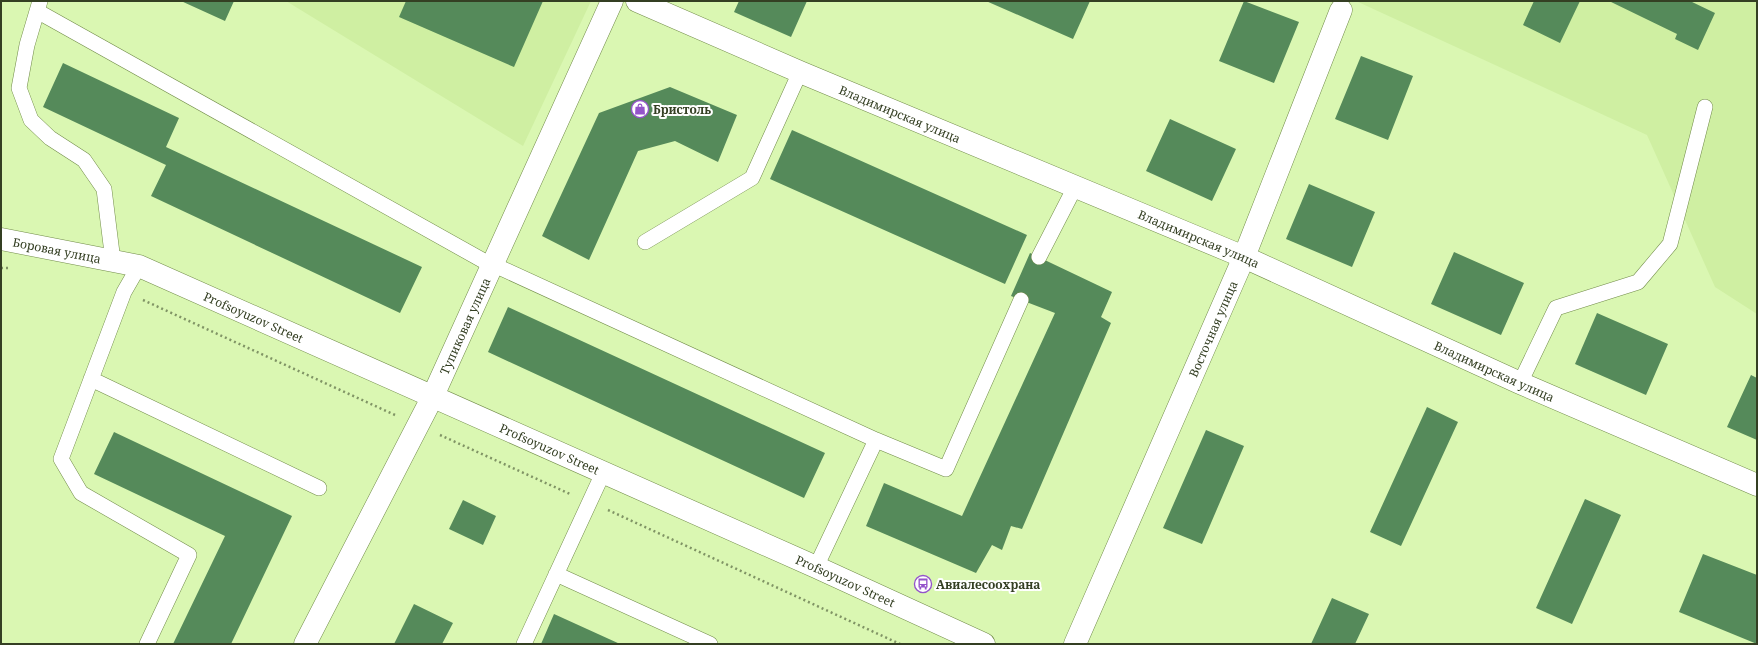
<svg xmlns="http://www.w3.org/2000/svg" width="1758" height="645" font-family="'Noto Serif',serif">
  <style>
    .built { fill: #cfefa2 }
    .building { fill: #558a5a }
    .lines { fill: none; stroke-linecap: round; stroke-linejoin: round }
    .lane-casing { stroke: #728c4a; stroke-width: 16 }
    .street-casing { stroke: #728c4a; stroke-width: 23 }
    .secondary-casing { stroke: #728c4a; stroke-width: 23 }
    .path { stroke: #809465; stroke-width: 2.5; stroke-dasharray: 2 3; stroke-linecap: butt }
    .lane { stroke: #fff; stroke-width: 15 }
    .street { stroke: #fff; stroke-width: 22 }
    .secondary { stroke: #fff; stroke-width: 22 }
    .labels { text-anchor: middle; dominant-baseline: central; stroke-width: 4; stroke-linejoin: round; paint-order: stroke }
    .poi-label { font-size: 12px; font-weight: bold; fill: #343f23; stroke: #fff; text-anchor: start }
    .street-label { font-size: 12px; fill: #343f23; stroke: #fff }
  </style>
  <rect width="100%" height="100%" fill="#daf7b2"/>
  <path class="built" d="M286 1H591L523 146Z
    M1356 1H1757V314L1715 287 1647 135Z"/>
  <path class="building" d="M181 1H234L225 21Z
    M406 1H543L514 67 399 17Z
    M739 1H807L791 37 734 12Z
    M986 1H1090L1073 39Z
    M1244 1 1299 22 1274 83 1219 61Z
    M1534 1H1580L1560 43 1523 25Z
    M1609 1H1690L1715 13 1698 50 1675 39 1677 34Z
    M1361 56 1413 76 1388 140 1335 119Z
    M63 63 179 118 166 147 422 267 400 313 151 196 166 165 43 107Z
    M670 87 737 115 718 162 675 141 638 151 589 260 542 236 599 113Z
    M1170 119 1236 149 1212 201 1146 171Z
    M792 130 1027 235 1005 284 770 179Z
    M1309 184 1375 212 1352 267 1286 239Z
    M1454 252 1524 283 1501 335 1431 304Z
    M1030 253 1112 292 1101 317 1111 323 1022 529 1011 526 1002 550 992 545 976 573 866 526 884 483 962 516 1055 313 1011 296Z
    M508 307 825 453 804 498 488 352Z
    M1597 313 1668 344 1646 395 1575 364Z
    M1751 375 1757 378V440L1727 427Z
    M1427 407 1458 422 1401 546 1370 532Z
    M1206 430 1244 446 1202 544 1163 528Z
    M114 432 292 516 231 644H173L225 536 94 474Z
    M1585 499 1621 515 1572 624 1536 608Z
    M463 500 496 516 483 545 449 529Z
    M1703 554 1757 575V644L1679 612Z
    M1332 598 1369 614 1355 644H1311Z
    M414 604 453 623 442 644H394Z
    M554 614 620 644H541Z"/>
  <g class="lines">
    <g class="lane-casing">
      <path id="lane" d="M40 1 27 45 19 88 31 120 50 138 84 160 104 189 113 261
        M37 11 491 265
        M645 242 752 178 800 72
        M1039 257 1075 187
        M492 264 876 440
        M139 266 124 292 61 459 81 493 189 555 147 644
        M91 379 319 488
        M1520 383 1556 308 1638 282 1670 244 1705 107
        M816 567 876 440 946 469 1021 300
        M556 574 710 644
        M524 644 603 473"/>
    </g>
    <g class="street-casing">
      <g id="street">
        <path id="s1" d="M637 1 800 72 1244 257 1520 383 1757 485"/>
        <path id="s2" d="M305 644 432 398 612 1"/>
        <path id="s3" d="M1075 644 1244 257 1341 10"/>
      </g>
    </g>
    <g class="secondary-casing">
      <g id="secondary">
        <path id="s4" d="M1 239 139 266 816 567 984 644"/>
      </g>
    </g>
    <path class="path" d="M1 268H8
      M143 300 395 415
      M440 435 570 494
      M608 510 900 644"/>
    <use href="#lane" class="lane"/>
    <use href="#street" class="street"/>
    <use href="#secondary" class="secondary"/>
  </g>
  <defs>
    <g id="shop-ring" transform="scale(0.9)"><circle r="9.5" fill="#fff" stroke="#9454ca" stroke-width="1.5"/><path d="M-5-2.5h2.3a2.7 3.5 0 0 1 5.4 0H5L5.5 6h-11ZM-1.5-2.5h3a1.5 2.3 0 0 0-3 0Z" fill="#9454ca"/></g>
    <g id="bus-ring" transform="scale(0.9)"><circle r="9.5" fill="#fff" stroke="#9454ca" stroke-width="1.5"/><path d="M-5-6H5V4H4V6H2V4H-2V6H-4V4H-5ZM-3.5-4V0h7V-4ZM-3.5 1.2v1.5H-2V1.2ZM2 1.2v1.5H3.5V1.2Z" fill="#9454ca"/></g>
  </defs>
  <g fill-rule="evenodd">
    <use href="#shop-ring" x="640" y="109"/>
    <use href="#bus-ring" x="923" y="584"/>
  </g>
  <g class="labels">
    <g class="poi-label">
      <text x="653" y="109">Бристоль</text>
      <text x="936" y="584">Авиалесоохрана</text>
    </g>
    <g class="street-label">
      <text stroke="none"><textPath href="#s1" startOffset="286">Владимирская улица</textPath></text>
      <text stroke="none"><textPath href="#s1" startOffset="610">Владимирская улица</textPath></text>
      <text stroke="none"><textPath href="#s4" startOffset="57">Боровая улица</textPath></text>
      <text stroke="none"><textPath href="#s4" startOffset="266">Profsoyuzov Street</textPath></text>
      <text stroke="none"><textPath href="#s2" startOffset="356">Тупиковая улица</textPath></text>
      <text stroke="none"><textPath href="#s3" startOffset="344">Восточная улица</textPath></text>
      <text stroke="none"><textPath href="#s1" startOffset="934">Владимирская улица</textPath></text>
      <text stroke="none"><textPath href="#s4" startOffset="590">Profsoyuzov Street</textPath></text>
      <text stroke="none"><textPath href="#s4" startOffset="914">Profsoyuzov Street</textPath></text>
    </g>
  </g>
  <rect width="1758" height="645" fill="none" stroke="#343f23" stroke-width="4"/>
</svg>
